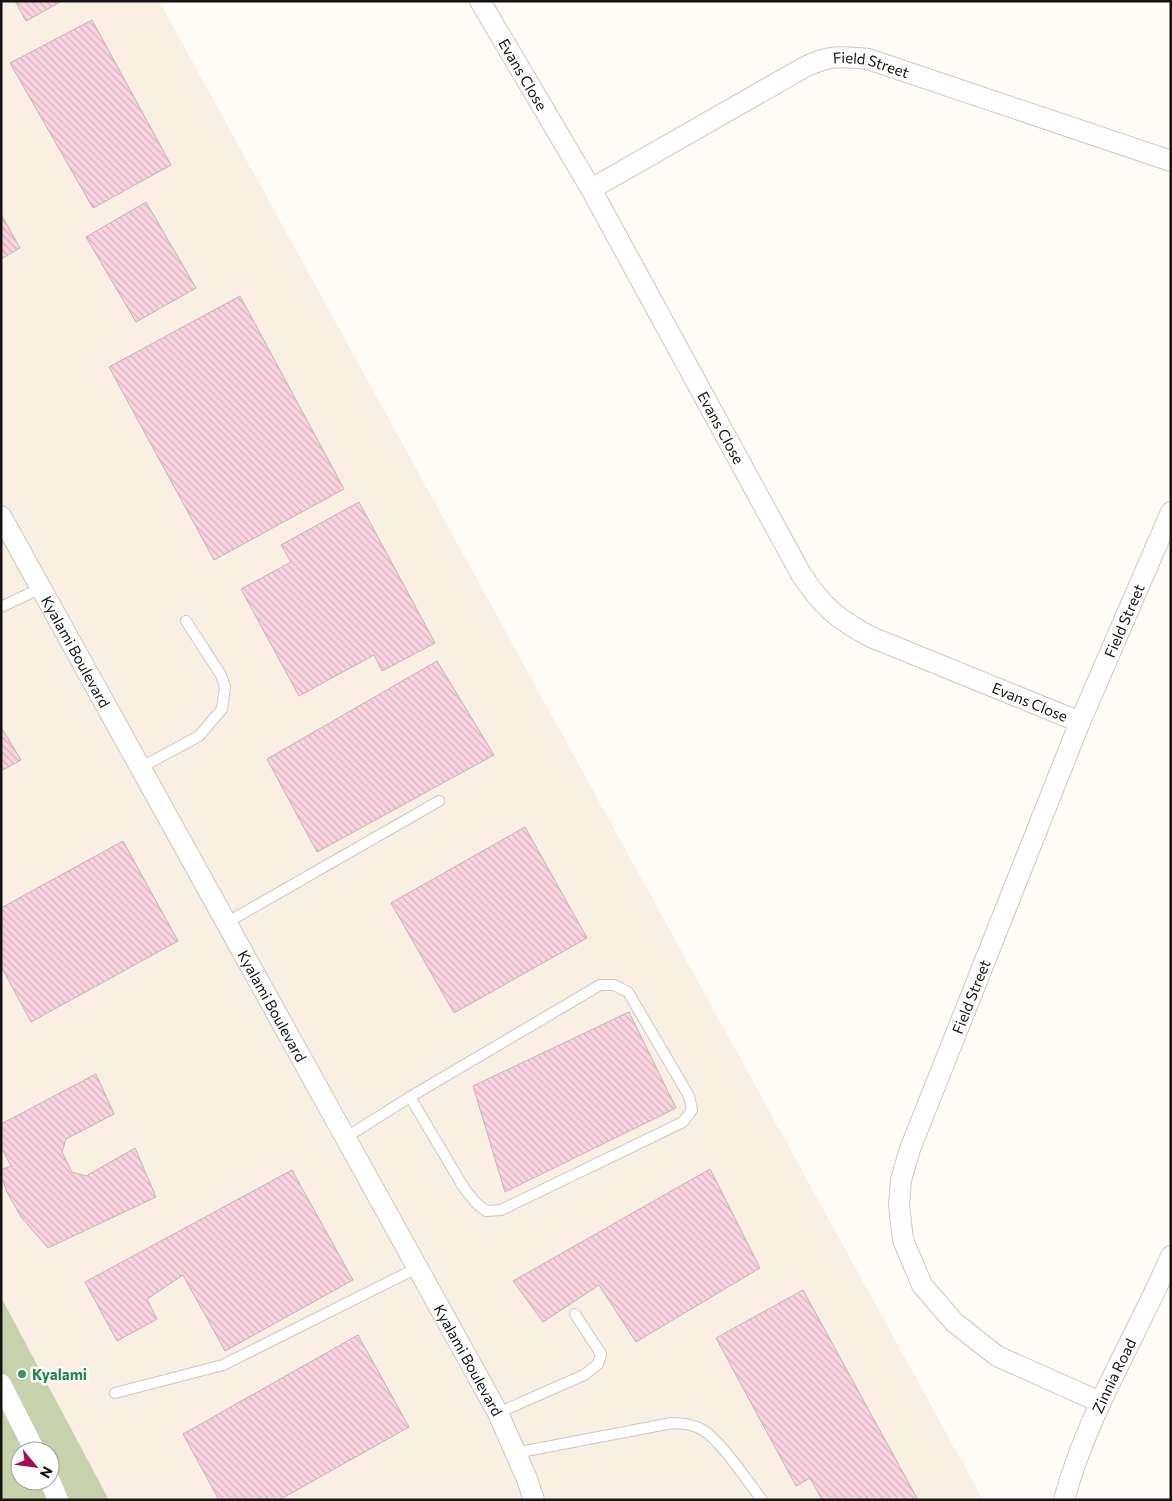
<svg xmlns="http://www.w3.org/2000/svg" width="1172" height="1501" font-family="Commissioner,sans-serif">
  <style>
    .built { fill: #f9efe3 }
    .pitch { fill: #c7d2ac; fill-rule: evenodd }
    .building { fill: url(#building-back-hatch); stroke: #beb7b9 }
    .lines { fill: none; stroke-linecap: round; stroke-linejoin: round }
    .lane-casing { stroke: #cec9c4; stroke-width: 12 }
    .street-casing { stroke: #cec9c4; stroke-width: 22 }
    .lane { stroke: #fff; stroke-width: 10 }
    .street { stroke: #fff; stroke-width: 20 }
    .leisure-dot { fill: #2e9e5b; stroke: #fff; stroke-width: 2 }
    .labels { text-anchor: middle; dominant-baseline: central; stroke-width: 5; stroke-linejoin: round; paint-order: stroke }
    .street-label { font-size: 15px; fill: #151412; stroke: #fff }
    .leisure-label { font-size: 15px; font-weight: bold; fill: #27864d; stroke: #fff; text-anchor: start }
  </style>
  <defs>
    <pattern id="building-back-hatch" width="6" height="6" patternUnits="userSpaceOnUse" patternTransform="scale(1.25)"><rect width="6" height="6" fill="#f9d3df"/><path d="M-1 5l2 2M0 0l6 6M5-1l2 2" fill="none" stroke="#d5b4be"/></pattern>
  </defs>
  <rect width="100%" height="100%" fill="#fffbf7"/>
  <path class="built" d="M1 1H159L983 1500H109L1 1297Z"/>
  <path class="pitch" d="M1 1297 109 1500H1ZM20 1451H50V1481H20Z"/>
  <path class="building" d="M15 1H62L26 21Z
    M92 20 171 165 93 208 10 63Z
    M146 202 196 288 136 322 86 237Z
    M1 214 20 248 1 259Z
    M240 296 344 489 214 560 109 367Z
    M359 502 435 643 382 671 374 655 299 696 241 589 291 562 281 545Z
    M437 661 494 755 317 852 267 759Z
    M1 727 21 760 1 771Z
    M525 827 587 938 454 1013 391 903Z
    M123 841 178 941 31 1022 1 966V908Z
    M629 1012 676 1108 505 1192 473 1086Z
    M96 1074 114 1114 66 1139 62 1152 72 1172 86 1176 135 1148 156 1197 48 1248 21 1217 7 1192 1 1176V1170L11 1166 1 1147V1124Z
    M710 1169 760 1268 636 1342 599 1285 543 1322 513 1281Z
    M292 1170 353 1280 225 1351 183 1275 147 1299 157 1319 117 1341 85 1282Z
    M803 1290 918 1500H822L810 1478 796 1486 716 1338Z
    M358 1335 409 1427 279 1500H219L183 1434Z"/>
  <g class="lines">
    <g class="lane-casing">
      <path id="lane" d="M1 607 41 588
        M140 768 199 736 222 709 225 687 221 675 186 621
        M226 923 439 801
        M345 1138 410 1097 600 985H614L628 992 689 1096 692 1110 683 1122 501 1210 486 1211 476 1203 464 1188 410 1097
        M115 1393 223 1365 417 1268
        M498 1413 584 1375 598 1364 601 1354 575 1314
        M515 1453 672 1423C683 1423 693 1424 703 1430 721 1441 748 1482 762 1500"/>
    </g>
    <g class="street-casing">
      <g id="street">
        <path id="s1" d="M480 1 591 189 801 574C822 606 837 619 871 637L1080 722"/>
        <path id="s2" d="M591 189 803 68C828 55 841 56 868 59L1171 161"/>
        <path id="s3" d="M1 516 498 1413 527 1479 534 1500"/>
        <path d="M1 1384 35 1451"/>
        <path id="s4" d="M1100 1402 997 1356 954 1322 922 1285 903 1240 899 1205 901 1180 910 1149 1080 722 1171 512"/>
        <path d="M50 1481 58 1500"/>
        <path id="s5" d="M1064 1500C1087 1414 1136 1337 1171 1256"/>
      </g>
    </g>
    <use href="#lane" class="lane"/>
    <use href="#street" class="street"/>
  </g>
  <circle class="leisure-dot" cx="22" cy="1374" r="5"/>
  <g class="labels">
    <g class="street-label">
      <text stroke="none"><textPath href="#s2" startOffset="315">Field Street</textPath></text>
      <text stroke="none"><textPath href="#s1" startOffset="85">Evans Close</textPath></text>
      <text stroke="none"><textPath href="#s1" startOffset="490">Evans Close</textPath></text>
      <text stroke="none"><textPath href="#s4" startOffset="928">Field Street</textPath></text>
      <text stroke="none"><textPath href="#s3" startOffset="155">Kyalami Boulevard</textPath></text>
      <text stroke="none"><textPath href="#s1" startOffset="924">Evans Close</textPath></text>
      <text stroke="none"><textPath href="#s4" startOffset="522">Field Street</textPath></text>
      <text stroke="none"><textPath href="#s3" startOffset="560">Kyalami Boulevard</textPath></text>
      <text stroke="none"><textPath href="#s3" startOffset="965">Kyalami Boulevard</textPath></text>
      <text stroke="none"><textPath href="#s5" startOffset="134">Zinnia Road</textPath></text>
    </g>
    <g class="leisure-label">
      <text x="32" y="1374">Kyalami</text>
    </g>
  </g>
  <rect width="1172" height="1501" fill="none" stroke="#151412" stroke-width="5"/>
  <g transform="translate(35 1466) rotate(119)"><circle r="24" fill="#ffffff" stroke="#a1a1a0"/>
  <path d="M0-4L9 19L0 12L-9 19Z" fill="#a10f54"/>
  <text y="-8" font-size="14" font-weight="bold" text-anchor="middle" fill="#151412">N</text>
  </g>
</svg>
